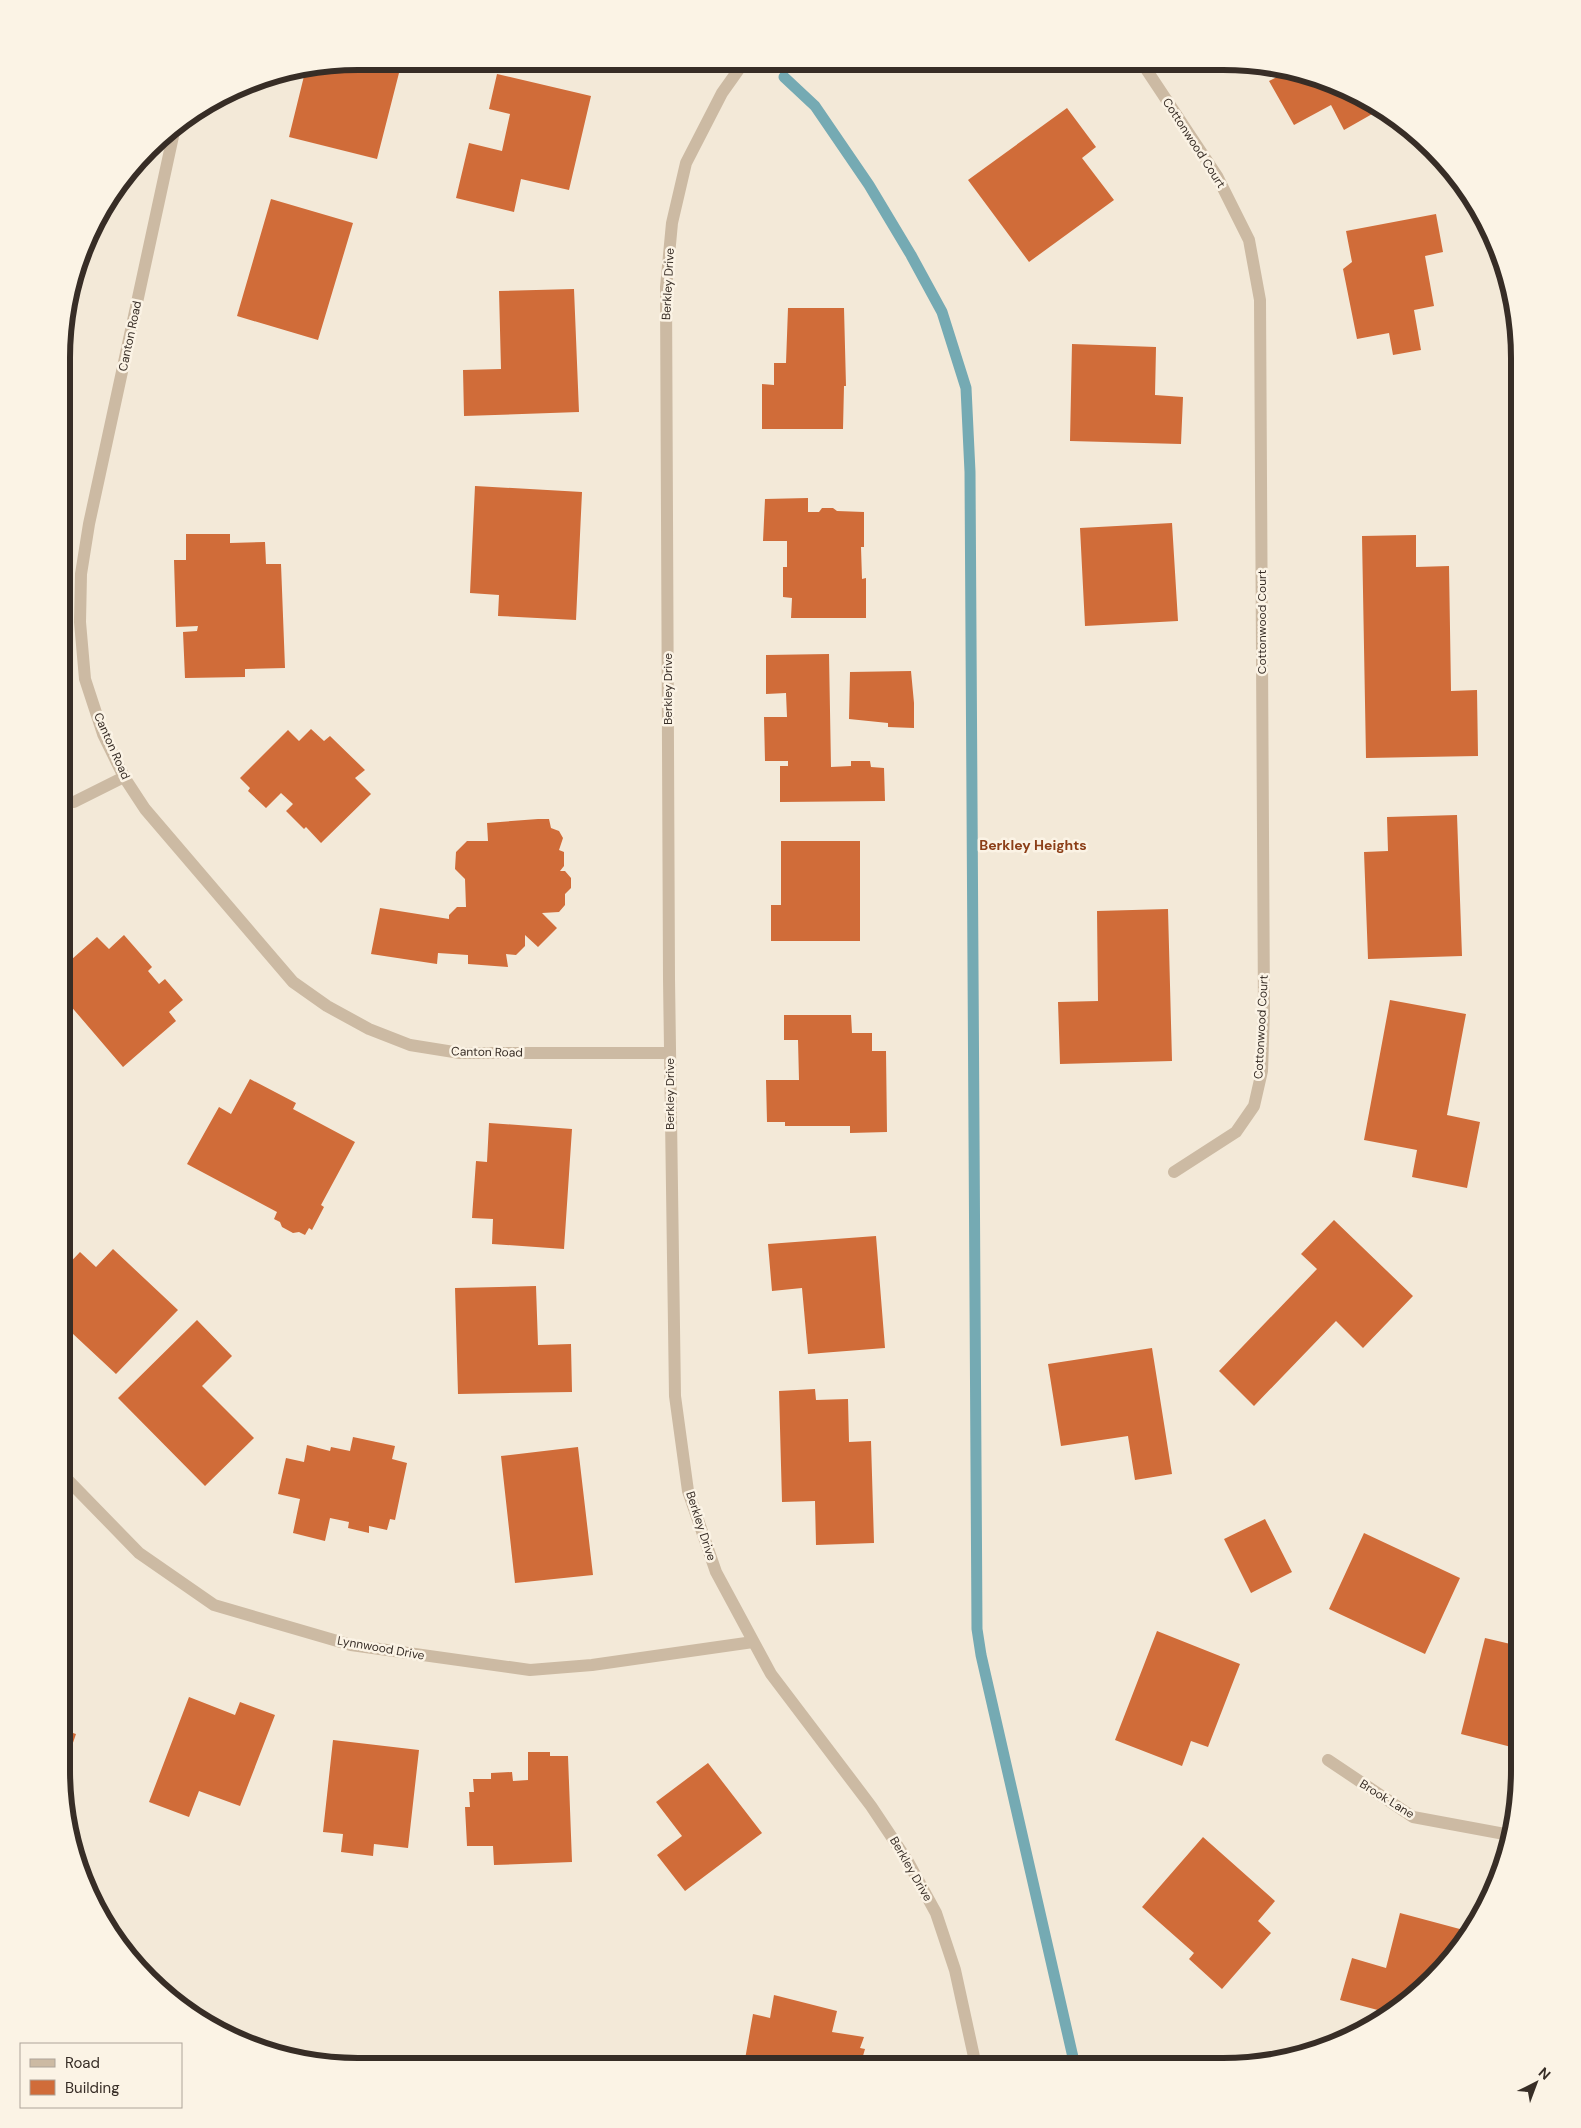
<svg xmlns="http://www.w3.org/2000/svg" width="1581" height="2128" font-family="'DM Sans',sans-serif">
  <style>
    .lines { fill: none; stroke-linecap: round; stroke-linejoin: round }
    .stream { stroke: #75aab3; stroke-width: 11 }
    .building { fill: #d06c39 }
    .minor { stroke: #ccbaa3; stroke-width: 12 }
    .tertiary { stroke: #ccbaa3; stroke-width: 12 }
    .labels { text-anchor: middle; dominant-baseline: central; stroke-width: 5; stroke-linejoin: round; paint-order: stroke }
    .street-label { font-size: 12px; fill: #372d26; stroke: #fbf3e5 }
    .neighbourhood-label { font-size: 14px; font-weight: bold; fill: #8c3f18; stroke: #fbf3e5 }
    .rim { fill: none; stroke: #372d26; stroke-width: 6 }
  </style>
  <rect width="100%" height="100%" fill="#f3e9d8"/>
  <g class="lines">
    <path class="stream" d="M784 77 815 106 869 185 911 255 942 312 966 388 970 472 977 1629 981 1655 1075 2066"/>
  </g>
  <path class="building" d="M358 61H380L378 67 399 73 377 159 289 137 305 72 301 71Z
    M1272 66 1337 84 1381 109 1344 130 1331 105 1294 125 1269 81 1277 77Z
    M497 74 591 96 569 190 521 179 514 212 456 198 469 143 502 151 510 114 489 109Z
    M1067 108 1096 147 1082 158 1114 200 1029 262 968 180Z
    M271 199 353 223 318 340 237 316Z
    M1436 214 1443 252 1425 256 1434 306 1414 310 1421 350 1393 355 1389 333 1357 339 1343 269 1352 262 1346 231Z
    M574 289 579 412 464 416 463 370 501 369 499 291Z
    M788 308H844L846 386H844L843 429H762V384L774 385V363H786Z
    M1072 344 1156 347 1155 395 1183 397 1181 444 1070 441Z
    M475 486 582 492 576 620 498 616 499 595 470 593Z
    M808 498V512H819L822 508H833L837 511 864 512V547H861L862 579 866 578V618H791L792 598 783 597V567H787V541H763L765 499Z
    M1172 523 1178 621 1085 626 1080 528Z
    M186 534H230V543L265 542 266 564H281L285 668 245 669V677L185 678 183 632 197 631 198 626 176 627 174 560H186Z
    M1416 535V567L1449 566 1451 691 1477 690 1478 756 1366 758 1362 536Z
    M829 654 831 767 851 766V761H870L871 767 884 768 885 801 780 802V766H788V761H765L764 717H787L786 693 766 694V655Z
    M911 671 914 703V728L888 727V723L849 719 850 672Z
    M311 729 324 741 330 736 365 770 355 778 371 794 321 843 306 827 304 829 286 811 293 804 281 793 266 808 248 791 250 788 240 778 288 730 299 741Z
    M1457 815 1462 956 1368 959 1364 852 1388 851 1387 817Z
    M538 819H549L551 828 559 831 563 838 559 850 564 852V866L560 871H565L571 878V888L565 894V905L559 912 542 913 557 928 538 947 525 935V946L516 955 506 954 508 967 468 964V955L438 953 437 964 371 954 380 908 449 919V915L457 907H466L465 879 455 869 456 852 467 841H488L487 823Z
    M781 841H860V941H771V905H781Z
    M1168 909 1172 1061 1060 1064 1058 1002 1098 1001 1097 911Z
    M124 935 152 967 148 971 159 984 165 979 183 1000 169 1012 176 1021 123 1067 63 997V967L97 937 109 949Z
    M1390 1000 1466 1014 1447 1115 1480 1122 1467 1188 1412 1177 1417 1150 1364 1140Z
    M784 1015H851L852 1033H872V1051H886L887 1132 850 1133V1126H785V1122H767L766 1080H799L798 1040H784Z
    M250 1079 296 1103 293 1109 355 1142 321 1205 324 1207 312 1230 309 1228 305 1235 299 1232 293 1233 282 1227 280 1222 274 1219 277 1212 187 1164 219 1107 231 1114Z
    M489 1123 572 1129 564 1249 492 1244 493 1219 472 1218 476 1161 487 1162Z
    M1334 1220 1413 1296 1363 1348 1336 1321 1254 1406 1219 1371 1317 1269 1301 1254Z
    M876 1236 885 1348 808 1354 802 1288 772 1291 768 1244Z
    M113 1249 178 1310 116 1374 72 1333 66 1340 62 1337V1271L80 1252 96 1267Z
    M536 1286 538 1345 571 1344 572 1392 458 1394 455 1288Z
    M1519 1297V1348H1515L1510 1298Z
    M197 1320 232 1356 202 1386 254 1438 205 1486 118 1398Z
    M1152 1348 1172 1474 1135 1480 1128 1436 1061 1446 1048 1364Z
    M815 1389 816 1400 848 1399 849 1442 871 1441 874 1543 816 1545 815 1501 782 1502 779 1391Z
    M353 1437 395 1446 392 1459 407 1463 395 1520 390 1519 387 1530 369 1526V1533L348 1528 349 1522 330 1518 325 1541 293 1533 300 1499 278 1494 286 1458 304 1462 307 1445 330 1451 331 1447 350 1451Z
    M578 1447 593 1575 515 1583 501 1456Z
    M1265 1519 1292 1572 1251 1593 1224 1539Z
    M1364 1533 1460 1578 1425 1654 1329 1609Z
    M1157 1631 1240 1664 1208 1747 1191 1741 1182 1766 1115 1740Z
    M1485 1638 1519 1646V1749L1461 1734Z
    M189 1697 235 1715 240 1702 275 1715 240 1806 199 1791 189 1817 149 1802Z
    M61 1729 76 1734 62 1775 61 1770Z
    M333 1740 419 1750 408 1848 374 1844 373 1856 341 1852 343 1834 323 1832Z
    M528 1752H550V1756H568L572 1862 494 1865 493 1846H467L465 1807H470L469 1792H474L473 1779H491V1773L512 1772 513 1781 528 1780Z
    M708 1763 762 1833 685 1891 657 1855 682 1836 656 1802Z
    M1203 1837 1275 1901 1258 1921 1271 1933 1222 1989 1189 1959 1194 1953 1142 1907Z
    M1400 1913 1471 1932 1419 1993 1389 2013 1340 2000 1352 1958 1386 1968Z
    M774 1995 837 2011 832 2032 864 2037 860 2048 865 2049 860 2066 744 2065 753 2014 770 2018Z"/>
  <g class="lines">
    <path class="minor" d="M1142 63 1217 176 1249 240 1260 300 1264 1011 1262 1071 1254 1106 1236 1132 1174 1172
      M175 127 89 524 81 574 80 622 85 679 103 734 124 777 145 809 293 982 327 1006 369 1029 410 1045 460 1053H670
      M74 802 124 777
      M62 1474 139 1553 214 1605 351 1645 530 1670 592 1665 753 1642
      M1328 1760 1413 1817 1510 1835"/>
    <path class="tertiary" d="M744 62 722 93 686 163 672 223 666 287 669 979 675 1396 688 1491 716 1572 771 1674 871 1806 907 1860 936 1913 955 1970 976 2066"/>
  </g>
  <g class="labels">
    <g class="street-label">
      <text transform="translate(1194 143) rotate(57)">Cottonwood Court</text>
      <text transform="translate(668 284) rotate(-87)">Berkley Drive</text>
      <text transform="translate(130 336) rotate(-78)">Canton Road</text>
      <text transform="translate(1262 622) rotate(-90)">Cottonwood Court</text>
      <text transform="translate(668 689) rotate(-90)">Berkley Drive</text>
      <text transform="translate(112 746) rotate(66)">Canton Road</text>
      <text transform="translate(1261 1027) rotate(-87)">Cottonwood Court</text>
      <text transform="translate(487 1052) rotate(1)">Canton Road</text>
      <text transform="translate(670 1094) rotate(-90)">Berkley Drive</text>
      <text transform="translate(701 1526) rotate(72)">Berkley Drive</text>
      <text transform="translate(381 1648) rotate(10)">Lynnwood Drive</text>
      <text transform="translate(1387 1799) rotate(32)">Brook Lane</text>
      <text transform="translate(911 1869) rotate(60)">Berkley Drive</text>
    </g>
    <g class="neighbourhood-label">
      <text x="1033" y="845">Berkley Heights</text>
    </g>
  </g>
  <path d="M0 0H1581V2128H0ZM358 70H1223A288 288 0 0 1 1511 358V1770A288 288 0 0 1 1223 2058H358A288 288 0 0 1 70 1770V358A288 288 0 0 1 358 70Z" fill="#fbf3e5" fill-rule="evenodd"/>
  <path class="rim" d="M358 70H1223A288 288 0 0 1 1511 358V1770A288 288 0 0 1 1223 2058H358A288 288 0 0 1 70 1770V358A288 288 0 0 1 358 70Z"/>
  <rect x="20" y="2043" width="162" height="65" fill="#fbf3e5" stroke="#ada499"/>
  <rect x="30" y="2059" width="25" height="8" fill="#ccbaa3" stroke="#ada499"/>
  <text x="65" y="2068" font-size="15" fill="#372d26">Road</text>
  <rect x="30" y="2080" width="25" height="15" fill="#d06c39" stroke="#ada499"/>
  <text x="65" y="2093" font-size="15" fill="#372d26">Building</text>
  <g transform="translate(1536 2083) rotate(42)" stroke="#fbf3e5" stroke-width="4" paint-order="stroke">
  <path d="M0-4L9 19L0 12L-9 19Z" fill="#372d26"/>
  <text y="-8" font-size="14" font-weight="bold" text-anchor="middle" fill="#372d26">N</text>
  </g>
</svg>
